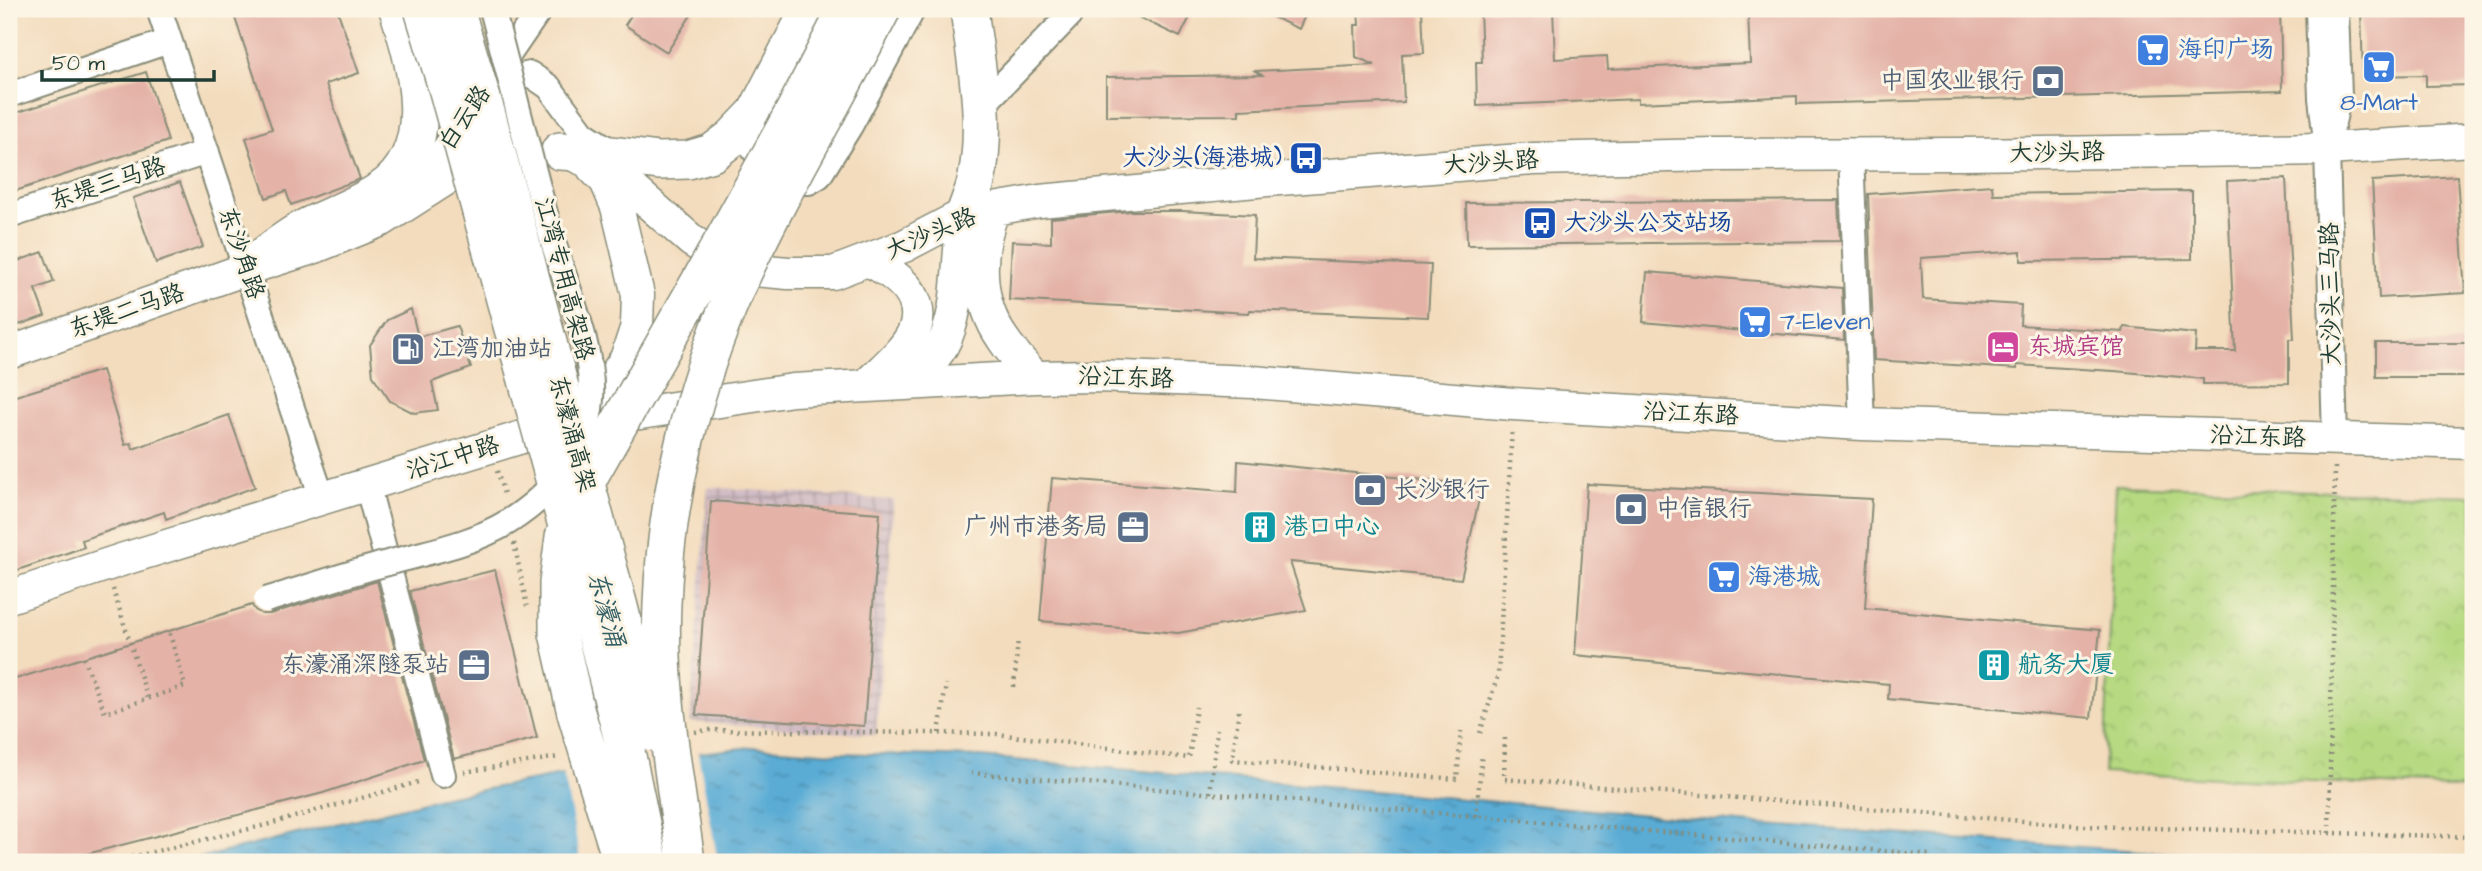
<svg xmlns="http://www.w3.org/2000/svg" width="2482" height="871" font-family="'Architects Daughter','LXGW WenKai TC',sans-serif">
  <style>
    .industrial { fill: url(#industrial-grid) }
    .park { fill: url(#park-crowns); stroke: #6a8b5a; stroke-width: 2 }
    .water { fill: url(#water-ripples); stroke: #3c7484; stroke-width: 2 }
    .pier { fill: #f3dcbd }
    .building { fill: #e4b2a7 }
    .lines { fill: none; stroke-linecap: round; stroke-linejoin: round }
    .minor-casing { stroke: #898c78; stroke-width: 28 }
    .major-casing { stroke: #898c78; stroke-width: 35 }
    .highway-casing { stroke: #898c78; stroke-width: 40 }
    .path { stroke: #898c78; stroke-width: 4.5; stroke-dasharray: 2 5; stroke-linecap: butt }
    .minor { stroke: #fff; stroke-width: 24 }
    .major { stroke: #fff; stroke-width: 32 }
    .highway { stroke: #fff; stroke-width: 37 }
    .minor-bridge-casing { stroke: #898c78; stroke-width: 28; stroke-linecap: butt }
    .highway-bridge-casing { stroke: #898c78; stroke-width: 40; stroke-linecap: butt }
    .path-bridge { stroke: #898c78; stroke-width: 4.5; stroke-dasharray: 2 5; stroke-linecap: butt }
    .minor-bridge { stroke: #fff; stroke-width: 24 }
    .highway-bridge { stroke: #fff; stroke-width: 37 }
    .labels { text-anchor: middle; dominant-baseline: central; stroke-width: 6; stroke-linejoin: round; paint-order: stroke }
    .shop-label { font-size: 24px; fill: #366cbe; stroke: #fcf5e5; text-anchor: start }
    .service-label { font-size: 24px; fill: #4e5e75; stroke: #fcf5e5; text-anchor: end }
    .street-label { font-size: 24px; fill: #1f3d34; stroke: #fcf5e5 }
    .transit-label { font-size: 24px; fill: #164399; stroke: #fcf5e5; text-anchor: end }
    .hotel-label { font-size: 24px; fill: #b23c85; stroke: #fcf5e5; text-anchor: start }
    .culture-label { font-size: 24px; fill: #0d838f; stroke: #fcf5e5; text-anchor: start }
    .water-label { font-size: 26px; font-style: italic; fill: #315e64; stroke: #fcf5e5 }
  </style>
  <defs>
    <pattern id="industrial-grid" width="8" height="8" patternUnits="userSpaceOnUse" patternTransform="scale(1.75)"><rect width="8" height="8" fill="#d2bdc5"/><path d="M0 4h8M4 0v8" fill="none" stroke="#aa9ba1"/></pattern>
    <pattern id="park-crowns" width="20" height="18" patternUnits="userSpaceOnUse" patternTransform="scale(1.75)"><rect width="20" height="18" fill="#b6d981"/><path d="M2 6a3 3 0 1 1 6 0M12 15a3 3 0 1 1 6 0" fill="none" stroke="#9cbb70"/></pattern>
    <pattern id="water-ripples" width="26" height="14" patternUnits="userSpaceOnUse" patternTransform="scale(1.75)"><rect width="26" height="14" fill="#5aacd5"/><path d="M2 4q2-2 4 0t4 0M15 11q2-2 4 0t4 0" fill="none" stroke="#4a8dae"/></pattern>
  </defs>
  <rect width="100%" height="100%" fill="#fcf5e5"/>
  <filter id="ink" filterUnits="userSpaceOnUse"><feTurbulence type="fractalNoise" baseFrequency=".0143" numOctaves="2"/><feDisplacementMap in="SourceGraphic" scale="14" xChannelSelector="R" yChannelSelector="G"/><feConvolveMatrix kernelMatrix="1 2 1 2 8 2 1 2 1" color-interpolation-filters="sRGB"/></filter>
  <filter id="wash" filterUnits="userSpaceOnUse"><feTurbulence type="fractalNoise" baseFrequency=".00686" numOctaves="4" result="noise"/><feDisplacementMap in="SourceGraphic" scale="28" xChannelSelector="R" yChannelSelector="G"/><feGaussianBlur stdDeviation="1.57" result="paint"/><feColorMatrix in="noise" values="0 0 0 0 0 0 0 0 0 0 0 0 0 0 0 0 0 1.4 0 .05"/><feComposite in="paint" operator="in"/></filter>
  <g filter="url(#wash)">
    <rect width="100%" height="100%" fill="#f3dcbd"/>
    <path class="industrial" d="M708 487 894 500 876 735 690 722Z"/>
    <path class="park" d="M2116 485 2473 496V789L2104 773Z"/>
    <path class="water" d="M752 747 835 753 980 757 1751 824 2296 862H185L440 798 645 759Z"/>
    <path class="pier" d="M697 748 718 862H581L563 772 645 755Z"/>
    <g id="blocks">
      <path class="building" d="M232 9H337L359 73 326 84 360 179 291 205 286 191 266 198 246 138 272 129Z
        M635 9H695L667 52 625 25Z
        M1121 9H1194L1180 37Z
        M1255 9H1308L1299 29Z
        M1358 9H1422L1424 53 1402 54 1404 102 1239 110V115L1106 116V77L1262 75 1255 71 1375 65 1356 57 1355 25H1359Z
        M1480 9H1553L1555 59 1607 56 1608 69 1750 63 1748 9H2280L2282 91 1797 104V96L1638 103V99L1477 106 1476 62H1482Z
        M2361 9H2473V85L2426 86V75L2363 76Z
        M146 72 168 141 9 193V115Z
        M2457 176 2465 293 2379 298 2372 181Z
        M2286 178 2294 339H2289V383L2203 384V379L2114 371 2017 365V369L1874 360 1868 194 1992 185 1993 194 2192 191V259L2021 261V251L1921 258 1923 299 2021 305 2020 325 2123 332 2124 327 2196 334 2195 351H2235L2227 181Z
        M180 182 203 247 156 263 133 198Z
        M1838 200 1840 241 1467 245 1466 203Z
        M1131 211H1183L1255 215 1253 258 1431 265 1428 317 1250 310 1249 313 1009 300 1012 241 1051 243V218Z
        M43 252 54 282 35 289 45 316 19 325 9 297V264Z
        M1647 272 1842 288 1844 340 1643 322Z
        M411 309 418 337 457 326 471 368 432 382 438 410 414 413 390 401 373 376 370 345 387 320Z
        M2376 343H2473V377H2376Z
        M102 370 125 445 131 443 133 449 229 415 255 487 166 519 164 512 82 540 84 547 9 573V398Z
        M1238 461 1482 486 1461 579 1290 562 1306 610 1178 633 1040 621 1052 478 1237 492Z
        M1587 484 1872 499 1865 608 2100 630 2091 718 1888 699 1889 684 1575 655Z
        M711 501 880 513 864 726 696 715Z
        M495 570 537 738 454 759 410 591Z
        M377 581 424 760 323 793 79 856 51 862H9V681L252 605 255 610 262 614H270Z"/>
    </g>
  </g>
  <g filter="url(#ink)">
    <use href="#blocks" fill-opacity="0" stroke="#898c78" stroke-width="2"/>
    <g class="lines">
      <g class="minor-casing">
        <path id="minor" d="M159 9 322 498
          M2318 9 2321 98 2327 149 2335 439
          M492 83 530 74 549 87 583 133 611 151
          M9 95 169 41
          M981 107 1069 16 1072 9
          M756 114 750 132 751 145 758 156 772 167 800 182H809L819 176 850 126 913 9
          M2331 131 2339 96 2336 9
          M1851 154 1862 424
          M406 196 422 181 540 9
          M9 216 207 152
          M367 484 443 775"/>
      </g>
      <g class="major-casing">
        <path id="major" d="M578 157 613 172 692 241 724 261 754 270 788 273H833L904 246 965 214 1040 201 1267 180 1533 159 1716 155 1963 154 2327 149 2473 140
          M994 209C977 250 976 301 1003 339 1012 353 1024 365 1035 377
          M9 353 246 269 315 247 382 220 446 179 490 156
          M910 383C920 372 935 359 942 346 963 307 955 256 965 214
          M866 386C881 370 905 352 914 331 928 297 895 273 868 260
          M570 418 606 388 626 359 637 326 638 295 617 207 606 181 593 168
          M9 597 121 560 561 425 793 390 1035 377 1096 376 1253 382 1513 404 1862 424 2473 443"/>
      </g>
      <g class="highway-casing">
        <path id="highway" d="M560 151 596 153 659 161 688 160 712 153 732 138 756 113 810 9
          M965 214C969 202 975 189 977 177 988 121 976 64 969 9
          M246 269C265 256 283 240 303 229 328 216 356 207 380 191 441 151 416 65 398 9"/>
      </g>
      <path class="path" d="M497 471 504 494
        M113 589 148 699
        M84 658 105 713 185 686 169 631
        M1014 687 1018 639
        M1239 711 1232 760 1457 779 1461 731
        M695 732 708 730 997 734 1189 758 1196 707
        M939 733 946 684
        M1480 733 1498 675 1512 429
        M1505 738 1504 779 2085 826 2473 837
        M464 772 559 757
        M971 773 1929 855
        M1210 793 1217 729
        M1476 816 1482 755
        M2329 833 2335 465
        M111 862 266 825 422 781"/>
      <use href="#minor" class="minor"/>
      <use href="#major" class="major"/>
      <use href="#highway" class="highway"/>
      <g class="minor-bridge-casing">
        <path id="minor-bridge" d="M266 600C303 589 340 576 377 566 420 553 469 546 508 522 551 495 588 452 591 399 594 346 565 285 551 235 530 160 512 84 492 9"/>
      </g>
      <g class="highway-bridge-casing">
        <path id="highway-bridge" d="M423 9 448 91 593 621 627 756 649 862
          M455 9 486 112 619 607 650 732
          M622 862 576 713 558 633V583L564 537 580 496 592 471 723 241 794 112 847 9
          M686 862C675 777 658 690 662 604 666 495 693 385 737 286 780 191 835 102 882 9"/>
      </g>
      <path class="path-bridge" d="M514 543 527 606"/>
      <use href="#minor-bridge" class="minor-bridge"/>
      <use href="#highway-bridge" class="highway-bridge"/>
    </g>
  </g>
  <defs>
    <g id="supermarket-square" transform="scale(1.75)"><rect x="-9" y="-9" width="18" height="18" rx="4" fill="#3f7fe0" stroke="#fcf5e5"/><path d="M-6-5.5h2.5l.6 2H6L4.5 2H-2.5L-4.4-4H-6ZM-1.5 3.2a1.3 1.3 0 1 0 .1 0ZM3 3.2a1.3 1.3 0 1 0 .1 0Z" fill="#fff"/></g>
    <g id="bank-square" transform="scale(1.75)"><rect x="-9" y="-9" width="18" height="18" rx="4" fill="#5c6f8a" stroke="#fcf5e5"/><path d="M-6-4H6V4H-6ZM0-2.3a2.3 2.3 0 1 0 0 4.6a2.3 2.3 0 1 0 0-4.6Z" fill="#fff"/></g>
    <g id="bus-square" transform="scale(1.75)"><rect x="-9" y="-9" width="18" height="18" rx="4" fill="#1a4fb4" stroke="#fcf5e5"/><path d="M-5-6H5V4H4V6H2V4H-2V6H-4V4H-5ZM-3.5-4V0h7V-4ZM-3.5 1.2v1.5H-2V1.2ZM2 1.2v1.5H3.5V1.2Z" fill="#fff"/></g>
    <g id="hotel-square" transform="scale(1.75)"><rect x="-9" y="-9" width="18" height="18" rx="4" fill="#d1479c" stroke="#fcf5e5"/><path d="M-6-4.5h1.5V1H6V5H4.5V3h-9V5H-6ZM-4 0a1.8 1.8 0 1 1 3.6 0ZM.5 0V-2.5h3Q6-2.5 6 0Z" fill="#fff"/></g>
    <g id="fuel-square" transform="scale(1.75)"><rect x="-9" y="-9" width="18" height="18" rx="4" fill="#5c6f8a" stroke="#fcf5e5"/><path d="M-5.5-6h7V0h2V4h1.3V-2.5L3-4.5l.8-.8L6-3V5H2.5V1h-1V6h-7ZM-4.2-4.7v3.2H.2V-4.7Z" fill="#fff"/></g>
    <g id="office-square" transform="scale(1.75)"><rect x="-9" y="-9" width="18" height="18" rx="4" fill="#5c6f8a" stroke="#fcf5e5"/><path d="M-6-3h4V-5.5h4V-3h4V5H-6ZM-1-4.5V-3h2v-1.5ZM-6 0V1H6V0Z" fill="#fff"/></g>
    <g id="building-square" transform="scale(1.75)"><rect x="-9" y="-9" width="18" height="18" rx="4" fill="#0f9aa8" stroke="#fcf5e5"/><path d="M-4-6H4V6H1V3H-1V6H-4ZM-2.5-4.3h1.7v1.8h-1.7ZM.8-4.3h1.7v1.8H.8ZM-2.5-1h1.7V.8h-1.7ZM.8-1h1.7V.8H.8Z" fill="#fff"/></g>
  </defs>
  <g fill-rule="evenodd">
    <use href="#supermarket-square" x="2153" y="50"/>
    <use href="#supermarket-square" x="2379" y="67"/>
    <use href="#bank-square" x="2048" y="81"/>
    <use href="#bus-square" x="1306" y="158"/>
    <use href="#bus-square" x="1540" y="223"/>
    <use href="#supermarket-square" x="1755" y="322"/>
    <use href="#hotel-square" x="2003" y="347"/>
    <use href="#fuel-square" x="408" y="349"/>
    <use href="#bank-square" x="1370" y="490"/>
    <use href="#bank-square" x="1631" y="509"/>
    <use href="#office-square" x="1133" y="527"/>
    <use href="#building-square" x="1260" y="527"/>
    <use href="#supermarket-square" x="1724" y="577"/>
    <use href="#office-square" x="474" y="665"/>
    <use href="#building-square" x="1994" y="665"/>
  </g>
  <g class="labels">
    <g class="shop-label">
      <text x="2178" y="50">海印广场</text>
      <text x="2379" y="103" text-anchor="middle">8-Mart</text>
      <text x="1780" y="322">7-Eleven</text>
      <text x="1748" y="577">海港城</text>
    </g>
    <g class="service-label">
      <text x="2024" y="81">中国农业银行</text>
      <text x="432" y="349" text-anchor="start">江湾加油站</text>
      <text x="1394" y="490" text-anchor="start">长沙银行</text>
      <text x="1656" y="509" text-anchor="start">中信银行</text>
      <text x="1108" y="527">广州市港务局</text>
      <text x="449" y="665">东濠涌深隧泵站</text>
    </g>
    <g class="street-label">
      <text transform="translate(465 118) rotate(-56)">白云路</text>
      <text transform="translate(2057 153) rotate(-1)">大沙头路</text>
      <text transform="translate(1491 163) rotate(-4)">大沙头路</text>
      <text transform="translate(108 184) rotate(-18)">东堤三马路</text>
      <text transform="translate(931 234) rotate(-23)">大沙头路</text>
      <text transform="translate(241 253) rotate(71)">东沙角路</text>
      <text transform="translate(564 279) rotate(75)">江湾专用高架路</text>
      <text transform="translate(2331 294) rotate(-91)">大沙头三马路</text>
      <text transform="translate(127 311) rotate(-19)">东堤二马路</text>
      <text transform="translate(1126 378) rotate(2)">沿江东路</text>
      <text transform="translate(1691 414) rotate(3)">沿江东路</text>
      <text transform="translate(572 434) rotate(75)">东濠涌高架</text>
      <text transform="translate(2258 437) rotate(2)">沿江东路</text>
      <text transform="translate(453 458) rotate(-17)">沿江中路</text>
    </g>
    <g class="transit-label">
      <text x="1282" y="158">大沙头(海港城)</text>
      <text x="1564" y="223" text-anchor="start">大沙头公交站场</text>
    </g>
    <g class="hotel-label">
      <text x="2028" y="347">东城宾馆</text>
    </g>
    <g class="culture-label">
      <text x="1284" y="527">港口中心</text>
      <text x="2018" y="665">航务大厦</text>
    </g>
    <g class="water-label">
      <text transform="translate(606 609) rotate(75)">东濠涌</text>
    </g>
  </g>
  <rect width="2482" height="871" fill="none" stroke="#fcf5e5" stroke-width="35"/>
  <path d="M42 70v10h172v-10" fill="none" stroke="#1f3d34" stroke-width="3.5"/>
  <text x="52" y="70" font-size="21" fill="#1f3d34" stroke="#fcf5e5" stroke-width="5" paint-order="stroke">50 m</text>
</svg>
